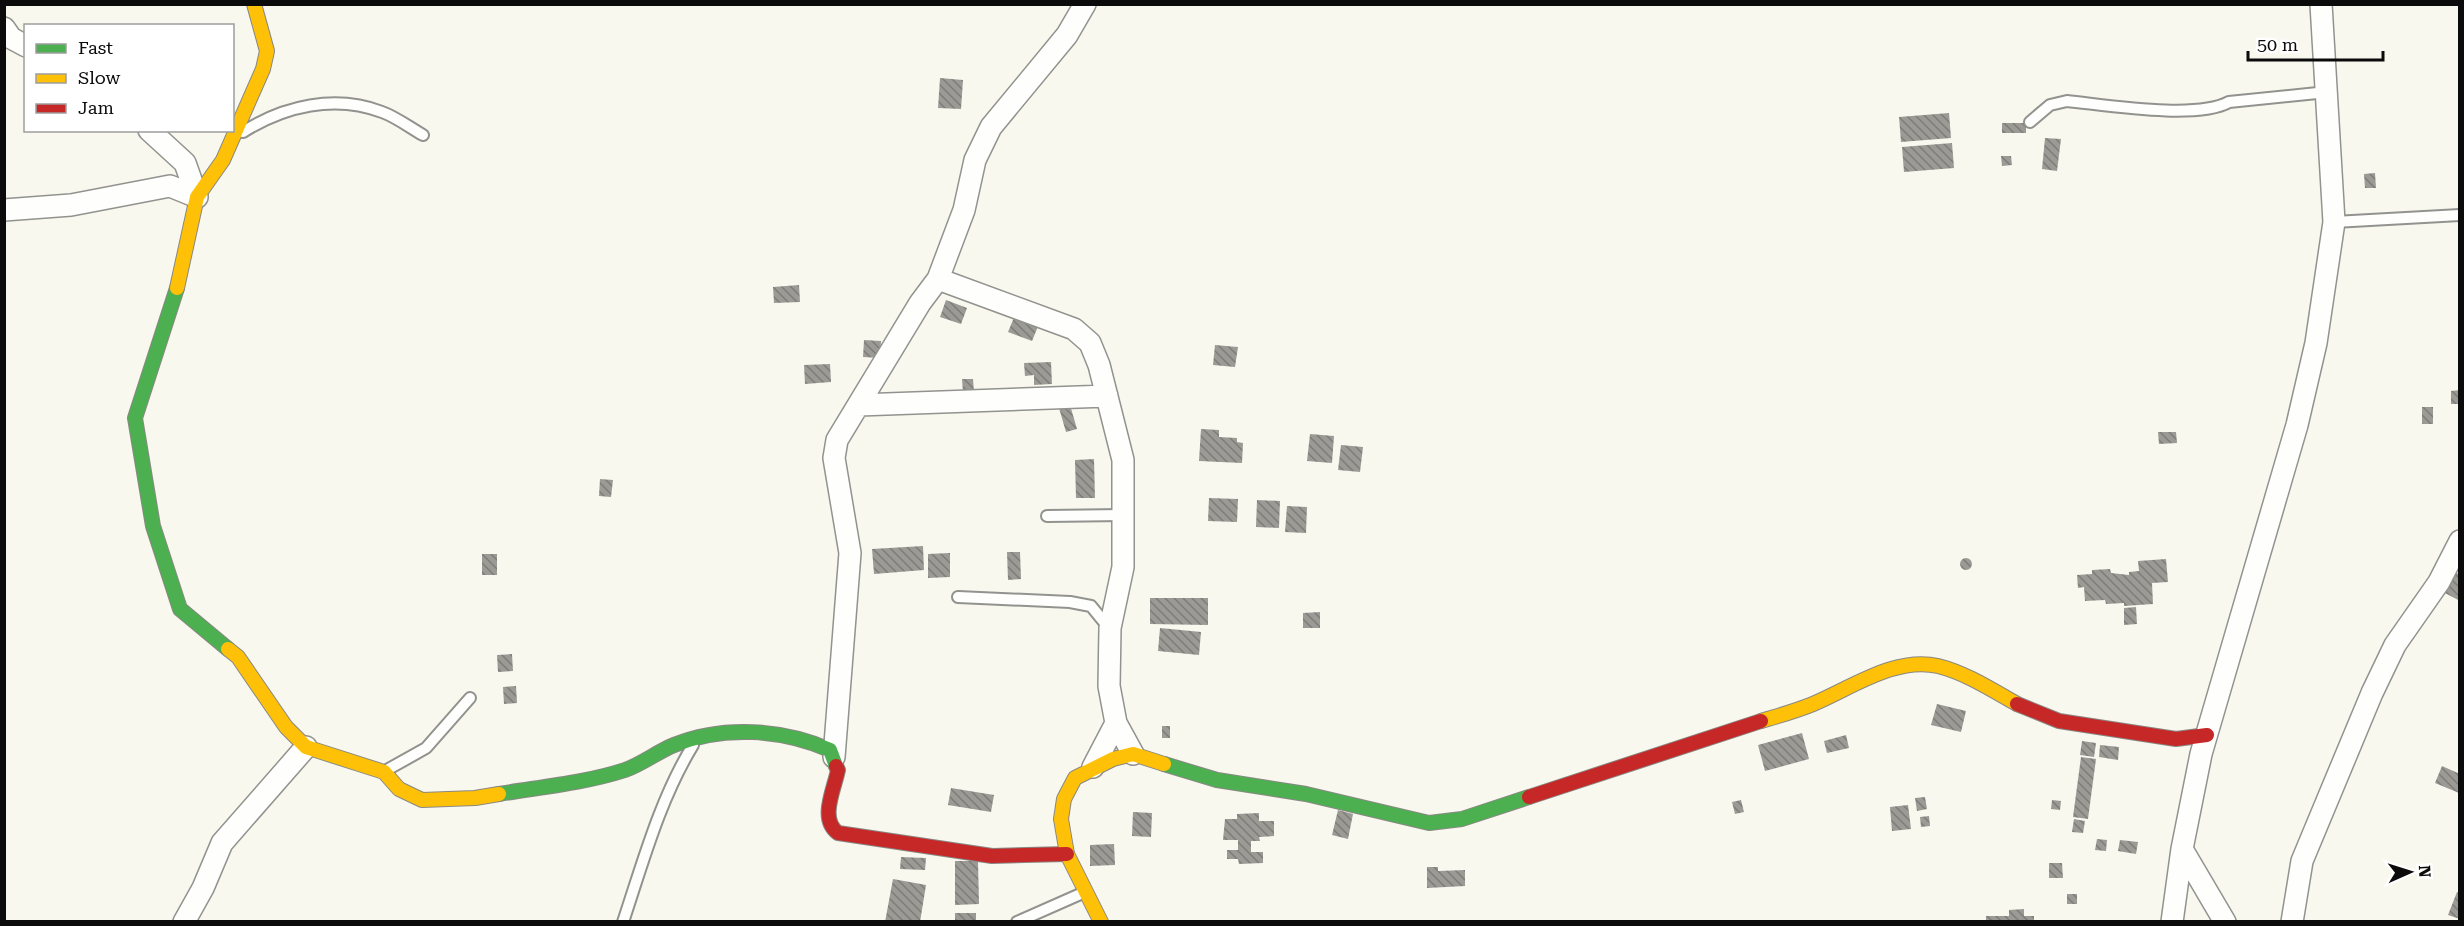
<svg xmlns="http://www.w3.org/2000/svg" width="2464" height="926" font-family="'Roboto Serif',serif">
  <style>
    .building { fill: url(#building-back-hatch) }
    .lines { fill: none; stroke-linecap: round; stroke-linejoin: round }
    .lane-casing { stroke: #92928e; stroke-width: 14 }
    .street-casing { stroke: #92928e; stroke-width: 24 }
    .fast-casing { stroke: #898884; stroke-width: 16 }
    .slow-casing { stroke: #898884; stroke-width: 16 }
    .jam-casing { stroke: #898884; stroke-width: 16 }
    .lane { stroke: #fefefd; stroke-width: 10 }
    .street { stroke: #fefefd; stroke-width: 21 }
    .fast { stroke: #4caf50; stroke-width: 14 }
    .slow { stroke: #ffc107; stroke-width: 14 }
    .jam { stroke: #c62828; stroke-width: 14 }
  </style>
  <defs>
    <pattern id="building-back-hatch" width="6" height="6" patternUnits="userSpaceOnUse" patternTransform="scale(1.5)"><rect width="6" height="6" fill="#9c9a95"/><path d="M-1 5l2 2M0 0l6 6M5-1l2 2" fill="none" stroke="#7d7c78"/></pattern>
  </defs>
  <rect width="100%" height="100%" fill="#f9f8ef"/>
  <path class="building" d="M940 78 963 80 961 109 938 108Z
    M1949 113 1951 138 1901 142 1899 117Z
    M2002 123H2026V133H2002Z
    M2045 138 2061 139 2057 171 2042 169Z
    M1952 143 1954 168 1904 172 1902 147Z
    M2001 156H2011L2012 165 2002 166Z
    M2375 173 2376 188H2365L2364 174Z
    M799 285 800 302 774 303 773 287Z
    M946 300 967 308 961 324 940 317Z
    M1015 315 1039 324 1032 341 1008 332Z
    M864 340 881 341 880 358 863 357Z
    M1215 345 1238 347 1235 367 1213 365Z
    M1051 362 1052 384 1034 385V375L1025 376 1024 363Z
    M830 364 831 382 805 384 804 365Z
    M962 379H973L974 392 963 393Z
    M2460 390V404H2451V391Z
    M1070 405 1077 429 1066 432 1059 408Z
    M2422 407H2433V424H2422Z
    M1201 429 1219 430V437L1237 438V442L1243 443 1242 463 1199 461Z
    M2158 432H2176L2177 443 2159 444Z
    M1310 434 1334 436 1332 463 1307 461Z
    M1341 445 1363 447 1360 472 1338 470Z
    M1094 459 1095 498H1076L1075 460Z
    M600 479 613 480 611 497 599 496Z
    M1209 498 1238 499 1237 522 1208 521Z
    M1257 500 1280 501 1279 528 1256 527Z
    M1287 506 1307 507 1306 533 1285 532Z
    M923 546 924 570 874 574 872 549Z
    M1007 552H1020L1021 579 1008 580Z
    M950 553V577L928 578V554Z
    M482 554H497V575H482Z
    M1960 564a6 6 0 1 1 12 0a6 6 0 1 1-12 0Z
    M2166 559 2168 582 2152 583 2153 604 2124 606V603L2106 604 2105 600 2085 601 2084 587 2078 588 2077 575 2092 574V570L2110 569 2111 573 2129 575V572L2139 571 2138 561Z
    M2455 572 2460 575V601L2443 592Z
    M1150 598H1208V625L1150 624Z
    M2136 607 2137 624 2124 625V608Z
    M1320 612V628H1303V613Z
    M1160 628 1201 632 1199 655 1158 651Z
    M512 654 513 671 498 672 497 655Z
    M516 686 517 703 504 704 503 687Z
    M1937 704 1966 711 1961 732 1931 725Z
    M1162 726H1170V738H1162Z
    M1802 733 1809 759 1765 771 1758 745Z
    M1846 735 1849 748 1827 753 1824 741Z
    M2082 741 2096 743 2094 757 2080 755Z
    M2100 745 2119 747 2118 760 2099 757Z
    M2081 757 2096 759 2088 819 2073 817Z
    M2442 766 2460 774 2459 793 2435 783Z
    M951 788 994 795 991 812 948 805Z
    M1925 797 1927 809 1917 811 1915 798Z
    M1741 800 1744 812 1735 814 1732 802Z
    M2052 800 2061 801 2060 810 2051 809Z
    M1908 805 1911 829 1892 831 1890 807Z
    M1338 810 1353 814 1348 839 1332 835Z
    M1133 812 1152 813 1151 837 1132 836Z
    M1259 813V821H1274V836L1259 837 1260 841H1251V852H1263V863L1239 864 1238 859H1227V850H1238V840H1223L1225 819H1237V814Z
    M1929 816 1930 826 1921 827 1920 817Z
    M2074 819 2085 821 2083 833 2072 832Z
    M2097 839 2107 840 2106 851 2095 850Z
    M2120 840 2138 842 2136 854 2118 851Z
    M1114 844 1115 865 1090 866V845Z
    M901 857 926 858 925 870 900 869Z
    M955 861H978L979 904 955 905Z
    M2049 863H2062L2063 878H2049Z
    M1427 867H1438V871L1465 870V886L1427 888Z
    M893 879 926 885 920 922H885Z
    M2457 892 2460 893V919L2448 915Z
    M2067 894H2077V904H2067Z
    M2024 909V916H2034V922H1986V916H2009V910Z
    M955 913H976V922H955Z"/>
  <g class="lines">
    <g class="lane-casing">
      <path id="lane" d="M2030 122 2050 105 2067 101C2107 105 2196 120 2229 102L2327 92
        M243 132C284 106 335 94 382 112 396 117 409 127 423 135
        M2334 222 2460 215
        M1047 516 1123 515
        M958 597 1070 602 1091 606 1109 628
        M385 771 426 748 470 698
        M623 922C643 862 660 799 693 745
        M1017 922 1085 892"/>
    </g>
    <g class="street-casing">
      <path id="street" d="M4 28 11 38 26 46
        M149 130 185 163 197 197
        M4 210 71 205 170 186 197 197
        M938 279 1074 329 1090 343 1099 365 1123 460V567L1110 628 1109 686 1116 723 1133 754
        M859 405 1107 396
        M834 757 850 553 834 458 837 440 920 303 938 279 964 210 975 160 991 127 1067 35 1085 4
        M1093 767 1116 723
        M2182 849 2225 922
        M184 922 203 888 222 843 306 747
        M2172 922 2182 849 2201 754 2297 425 2316 343 2334 222 2321 4
        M2292 922 2302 861 2372 693 2395 645 2439 582 2460 541"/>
    </g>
    <g class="fast-casing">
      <path id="fast" d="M177 288 135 418 153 526 180 609 228 649
        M1164 764 1217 780 1306 794 1429 823 1462 819 1529 797
        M499 794C541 787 585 783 625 770 642 764 657 752 674 745 723 725 783 729 830 750L836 766"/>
    </g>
    <g class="slow-casing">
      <path id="slow" d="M177 288 197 197 223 160 263 69 267 51 254 4
        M228 649 238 657 286 727 306 747 384 772 399 789 422 800 475 798 499 794
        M1761 721C1778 716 1796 711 1813 704 1851 688 1896 656 1938 666 1966 673 1992 690 2017 704
        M1101 922 1067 854 1061 819 1064 799 1075 778 1113 759 1133 754 1164 764"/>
    </g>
    <g class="jam-casing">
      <path id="jam" d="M2017 704 2059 721 2176 739 2207 735
        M836 766 838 770C834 790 819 819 838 833L992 856 1067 854
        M1529 797 1761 721"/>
    </g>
    <use href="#lane" class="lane"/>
    <use href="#street" class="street"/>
    <use href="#fast" class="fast"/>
    <use href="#slow" class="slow"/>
    <use href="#jam" class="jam"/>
  </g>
  <rect width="2464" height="926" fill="none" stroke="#0b0b0b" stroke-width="12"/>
  <rect x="24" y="24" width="210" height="108" fill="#ffffff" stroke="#9d9d9d" stroke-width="1.5"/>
  <rect x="36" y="44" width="30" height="9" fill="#4caf50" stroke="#9d9d9d" stroke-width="1.5"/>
  <text x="78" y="54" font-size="18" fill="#0b0b0b">Fast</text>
  <rect x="36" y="74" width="30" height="9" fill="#ffc107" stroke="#9d9d9d" stroke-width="1.5"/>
  <text x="78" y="84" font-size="18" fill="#0b0b0b">Slow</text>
  <rect x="36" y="104" width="30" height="9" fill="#c62828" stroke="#9d9d9d" stroke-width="1.5"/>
  <text x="78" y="114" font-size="18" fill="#0b0b0b">Jam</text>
  <g transform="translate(2410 872) rotate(87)" stroke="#ffffff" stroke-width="4.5" paint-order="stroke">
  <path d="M0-4.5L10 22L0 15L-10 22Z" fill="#0b0b0b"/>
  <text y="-9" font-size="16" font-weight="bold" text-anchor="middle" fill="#0b0b0b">N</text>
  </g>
  <path d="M2248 51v9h135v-9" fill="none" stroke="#0b0b0b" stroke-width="3"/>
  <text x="2257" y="51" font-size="18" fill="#0b0b0b" stroke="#ffffff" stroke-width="4.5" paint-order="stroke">50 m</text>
</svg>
